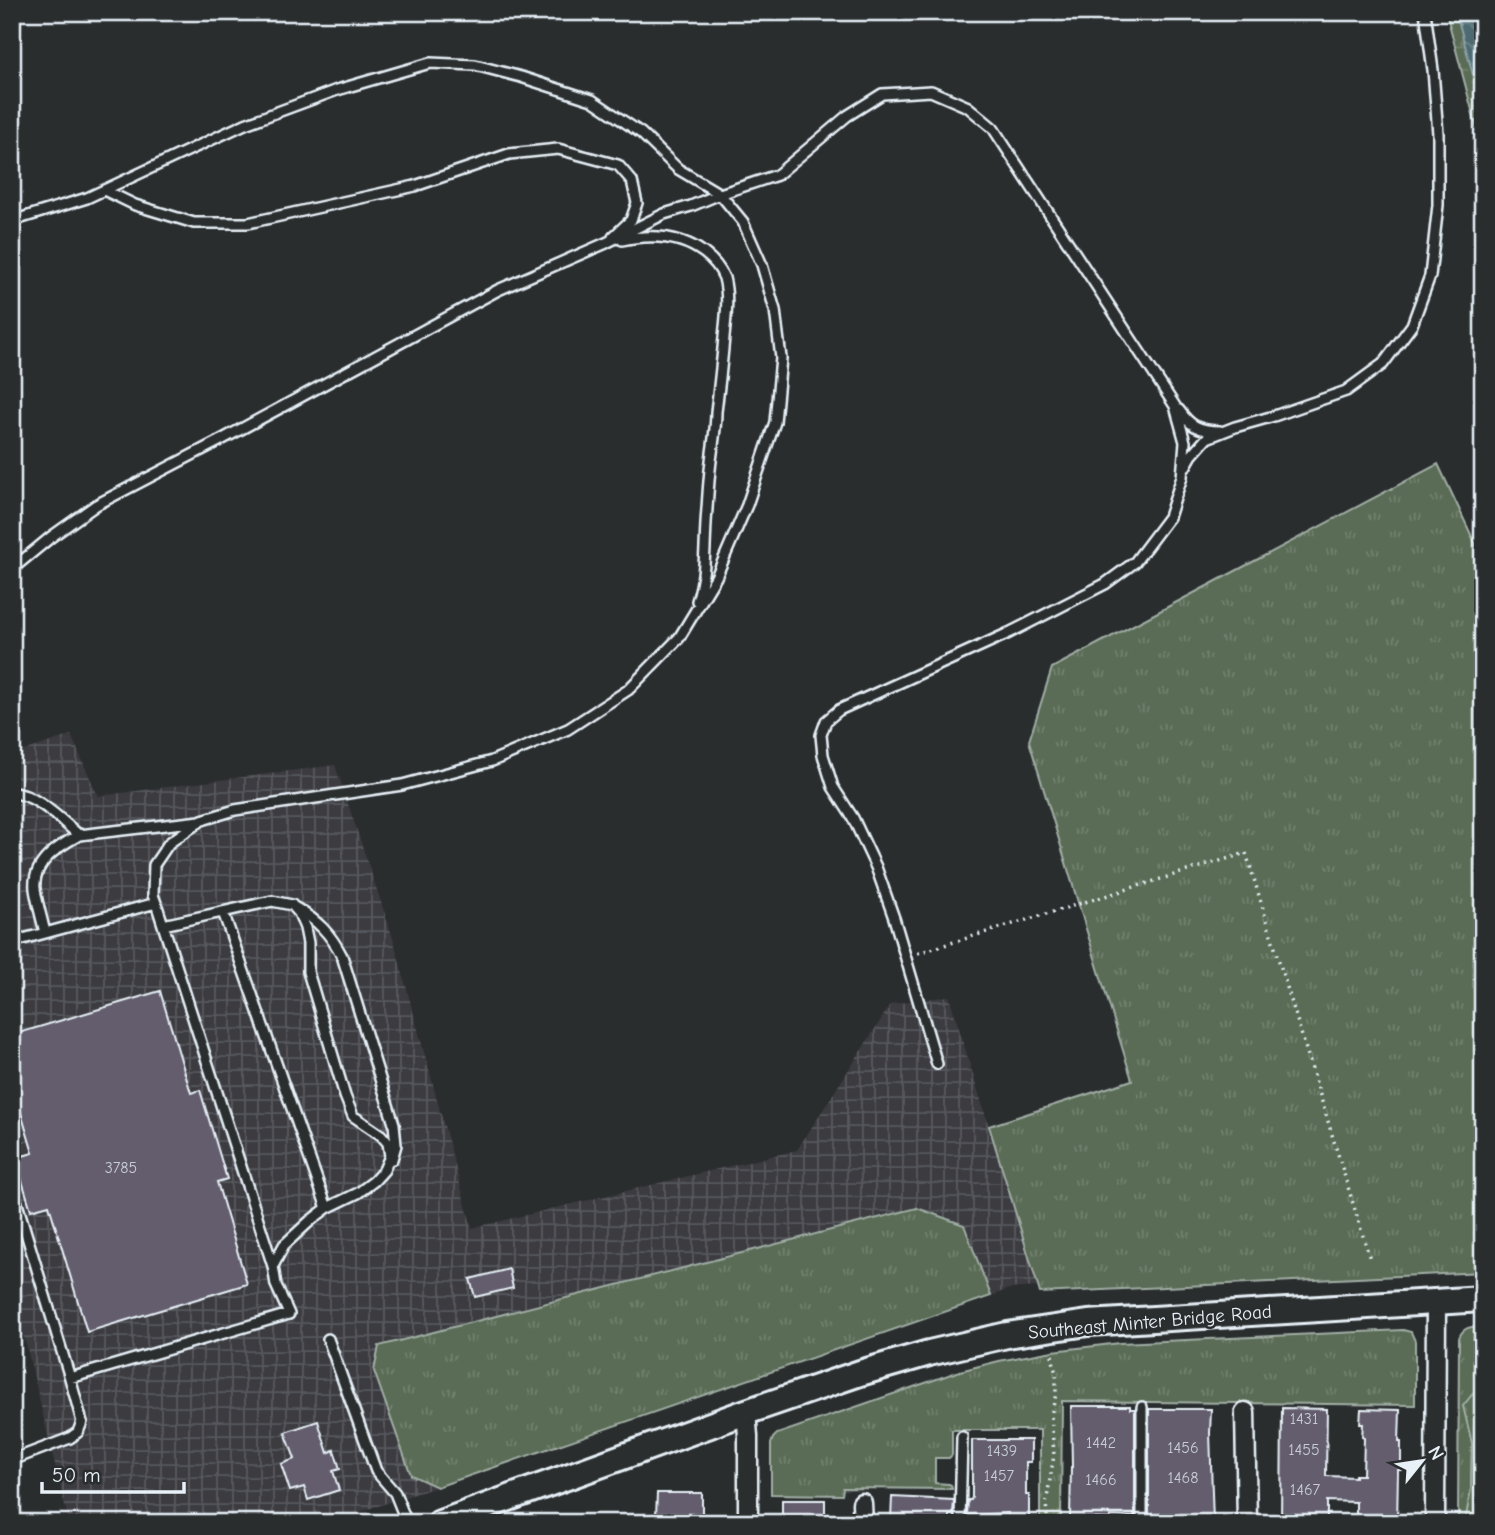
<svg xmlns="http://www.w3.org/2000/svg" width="1495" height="1535" font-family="'Comic Neue',sans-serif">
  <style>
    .industrial { fill: url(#industrial-grid) }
    .grass { fill: url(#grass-tufts); stroke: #a1aea6; stroke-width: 2 }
    .forest { fill: url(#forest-crowns); stroke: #a1aea6; stroke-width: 2 }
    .wetland { fill: url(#wetland-marsh); stroke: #a1aea6; stroke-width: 2 }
    .water { fill: url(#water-waves); stroke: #8ca1a8; stroke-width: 2 }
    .building { fill: #645d6d; stroke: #e8f1f8; stroke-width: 2 }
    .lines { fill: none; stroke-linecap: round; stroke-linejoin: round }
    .lane-casing { stroke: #e8f1f8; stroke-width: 14 }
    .street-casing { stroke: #e8f1f8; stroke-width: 23 }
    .secondary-casing { stroke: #e8f1f8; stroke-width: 30 }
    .path { stroke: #e8f1f8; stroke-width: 3.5; stroke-dasharray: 2 5; stroke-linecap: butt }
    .lane { stroke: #2a2d2e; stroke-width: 9 }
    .street { stroke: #2a2d2e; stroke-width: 18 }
    .secondary { stroke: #2a2d2e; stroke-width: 24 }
    .labels { text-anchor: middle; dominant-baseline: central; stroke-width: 5; stroke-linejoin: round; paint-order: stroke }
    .number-label { font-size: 16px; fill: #c7ccd5 }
    .street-label { font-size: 19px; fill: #e8f1f8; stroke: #2a2d2e }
  </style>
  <defs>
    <pattern id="industrial-grid" width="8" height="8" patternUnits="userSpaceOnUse" patternTransform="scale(1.75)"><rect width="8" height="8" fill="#3b3b41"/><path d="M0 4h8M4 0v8" fill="none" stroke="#57585d"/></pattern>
    <pattern id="grass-tufts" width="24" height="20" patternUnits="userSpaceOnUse" patternTransform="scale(1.75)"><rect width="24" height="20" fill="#5a6c55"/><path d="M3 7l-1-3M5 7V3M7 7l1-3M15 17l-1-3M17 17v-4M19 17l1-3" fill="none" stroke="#72816e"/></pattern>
    <pattern id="forest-crowns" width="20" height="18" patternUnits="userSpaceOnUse" patternTransform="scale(1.75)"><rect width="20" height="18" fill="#5a6c55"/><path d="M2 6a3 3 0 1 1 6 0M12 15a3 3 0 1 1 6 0" fill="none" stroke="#72816e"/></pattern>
    <pattern id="wetland-marsh" width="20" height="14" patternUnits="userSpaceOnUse" patternTransform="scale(1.75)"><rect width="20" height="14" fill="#5a6c55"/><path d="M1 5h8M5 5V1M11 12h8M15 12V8" fill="none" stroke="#72816e"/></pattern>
    <pattern id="water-waves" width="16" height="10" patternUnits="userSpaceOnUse" patternTransform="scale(1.75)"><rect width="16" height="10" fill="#4e6b72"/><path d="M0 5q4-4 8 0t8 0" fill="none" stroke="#688187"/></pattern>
  </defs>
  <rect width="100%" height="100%" fill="#2a2d2e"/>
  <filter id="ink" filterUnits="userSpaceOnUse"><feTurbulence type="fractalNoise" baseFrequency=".0143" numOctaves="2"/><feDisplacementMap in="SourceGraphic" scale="14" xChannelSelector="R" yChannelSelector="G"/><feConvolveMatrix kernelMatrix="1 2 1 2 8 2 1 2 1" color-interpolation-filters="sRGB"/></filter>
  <g filter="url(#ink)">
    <path class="industrial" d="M71 735 98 796 335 765 393 938 472 1228 797 1150 891 1004 949 996 1038 1287 1009 1289 991 1296 964 1226 917 1208 379 1345 411 1474 437 1487 325 1523H69L27 1348 12 1296V755Z"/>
    <path class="grass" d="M1438 464 1481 556H1483V1272L1040 1293 989 1126 1132 1080 1029 741 1052 668Z
      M917 1208 964 1225 991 1296 437 1487 411 1475 374 1371 379 1346Z
      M1483 1326V1381L1464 1407 1472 1443 1471 1489 1465 1523H1458L1459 1338C1463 1326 1472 1327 1483 1326Z
      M1403 1330 1411 1332 1415 1341V1405L1062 1401 1061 1523C1043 1523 980 1526 969 1520V1518L1040 1519V1430H952V1455L949 1458H935V1483L949 1484 951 1485 952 1489 843 1488 842 1495 771 1494V1444L773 1438 777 1434 960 1371 999 1361 1053 1351 1120 1343Z"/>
    <path class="forest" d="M1483 1381V1523H1465L1471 1489 1472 1443 1463 1406Z"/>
    <path class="wetland" d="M1446 12H1483V152Z"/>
    <path class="water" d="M1456 12H1483V91L1473 75Z"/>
    <path class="building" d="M160 991 191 1093 200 1090 227 1179 217 1182 247 1284 87 1332 49 1205 31 1210 15 1158 33 1153 12 1083V1035Z
      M509 1269 513 1288 475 1297 470 1279Z
      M1071 1406H1130V1409H1135V1517L1110 1516V1519L1070 1518 1071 1467H1072Z
      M1282 1408 1327 1409 1326 1476 1355 1477V1475H1363L1364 1438 1362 1437 1363 1424H1360L1361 1409 1400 1410 1399 1442H1401V1470H1398L1397 1523H1360V1521H1356V1502L1327 1501V1523H1281Z
      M1149 1409H1211L1210 1433 1213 1522 1191 1523V1517H1149Z
      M318 1421 328 1453 334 1450 340 1469 333 1471 339 1490 308 1500 304 1487 290 1491 281 1464 295 1459 285 1432Z
      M972 1440H1031V1462H1026V1495H1029V1521L1008 1522V1513L967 1515 968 1500H971L972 1497Z
      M657 1493H702V1515H694V1523H663V1516H656Z
      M892 1497 954 1500 953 1515H949V1520L891 1519Z
      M782 1500H825V1522L782 1523Z"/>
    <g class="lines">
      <g class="lane-casing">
        <path id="lane" d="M104 190 135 205 194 223H248L415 186 509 154 558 149 618 165 632 181 637 203 631 220 613 237
          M12 221 87 198 245 124 337 90 430 63 475 65 521 77 592 100 641 133 678 169 720 194 743 222 762 265 775 310 781 358 775 422 747 505 716 577 679 638 628 690 568 729 492 761 402 785 235 810 202 820 169 843 154 865 153 895 156 903 273 1266 276 1285 289 1314 70 1378 12 1187
          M622 240C651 234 680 235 704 253 712 259 720 268 724 278 729 297 726 317 724 337 722 362 719 387 716 412 716 428 713 444 711 461 709 477 708 493 707 509 704 540 707 572 697 601
          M1179 410C1190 426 1199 431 1220 431
          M1184 469 1192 455 1207 438 1235 427 1274 416 1346 391 1383 364 1412 325 1430 276 1438 205V134L1433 70 1425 12
          M12 569 51 537 96 505 221 440 498 290 606 243 664 214 691 206 720 194 777 175 847 116 882 94 931 91 968 107 993 128 1175 406 1185 442 1182 477 1169 517 1135 562 1105 584 1009 633 839 710 826 721 821 735 823 755 833 787 853 818 876 867 894 918 937 1064
          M12 793C35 793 62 821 79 835
          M296 908C318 921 330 933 342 956L394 1124 396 1145 392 1159
          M223 912 327 1208
          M163 925 272 901 292 905 299 913 305 928 308 943V972L345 1096 353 1116 381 1135 388 1143 390 1156 384 1170 374 1181 358 1193 327 1208 310 1221 284 1245 273 1266
          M45 933C42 919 37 903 35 889 32 862 59 846 79 835L200 821
          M12 942 156 903
          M328 1339 376 1471 395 1493 407 1523
          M12 1460 70 1438 78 1432 82 1422 70 1378
          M960 1523 962 1437
          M1142 1523V1407"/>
      </g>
      <g class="street-casing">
        <path id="street" d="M746 1412 748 1436V1523
          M1245 1412 1247 1523
          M862 1503 863 1523
          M1435 1523 1436 1301"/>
      </g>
      <g class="secondary-casing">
        <path id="secondary" d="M440 1523 746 1412 860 1373 929 1353 1007 1335 1088 1323 1483 1299"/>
      </g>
      <path class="path" d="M918 953 1246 853 1370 1259
        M1048 1523 1046 1504 1054 1455 1051 1415 1056 1394V1375L1051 1350"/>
      <use href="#lane" class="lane"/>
      <use href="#street" class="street"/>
      <use href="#secondary" class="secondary"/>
    </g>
  </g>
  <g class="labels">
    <g class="number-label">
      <text x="121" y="1168">3785</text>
      <text x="1304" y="1419">1431</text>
      <text x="1101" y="1443">1442</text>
      <text x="1183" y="1448">1456</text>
      <text x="1304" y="1450">1455</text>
      <text x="1002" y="1451">1439</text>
      <text x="999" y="1476">1457</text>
      <text x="1183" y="1478">1468</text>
      <text x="1101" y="1480">1466</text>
      <text x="1305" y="1490">1467</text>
    </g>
    <g class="street-label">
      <text transform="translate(1150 1322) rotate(-5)">Southeast Minter Bridge Road</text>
    </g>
  </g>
  <rect width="1495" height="1535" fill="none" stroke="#2a2d2e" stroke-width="42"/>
  <rect x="21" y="21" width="1453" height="1493" fill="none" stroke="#e8f1f8" stroke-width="2.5" filter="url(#ink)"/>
  <g transform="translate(1422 1461) rotate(60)" stroke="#2a2d2e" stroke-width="5" paint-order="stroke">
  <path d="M0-5L12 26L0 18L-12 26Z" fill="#e8f1f8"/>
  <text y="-10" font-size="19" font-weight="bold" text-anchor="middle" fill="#e8f1f8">N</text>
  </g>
  <path d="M42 1482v10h142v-10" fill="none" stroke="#e8f1f8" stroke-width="3.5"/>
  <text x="52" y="1482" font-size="21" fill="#e8f1f8" stroke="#2a2d2e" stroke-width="5" paint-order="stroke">50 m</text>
</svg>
